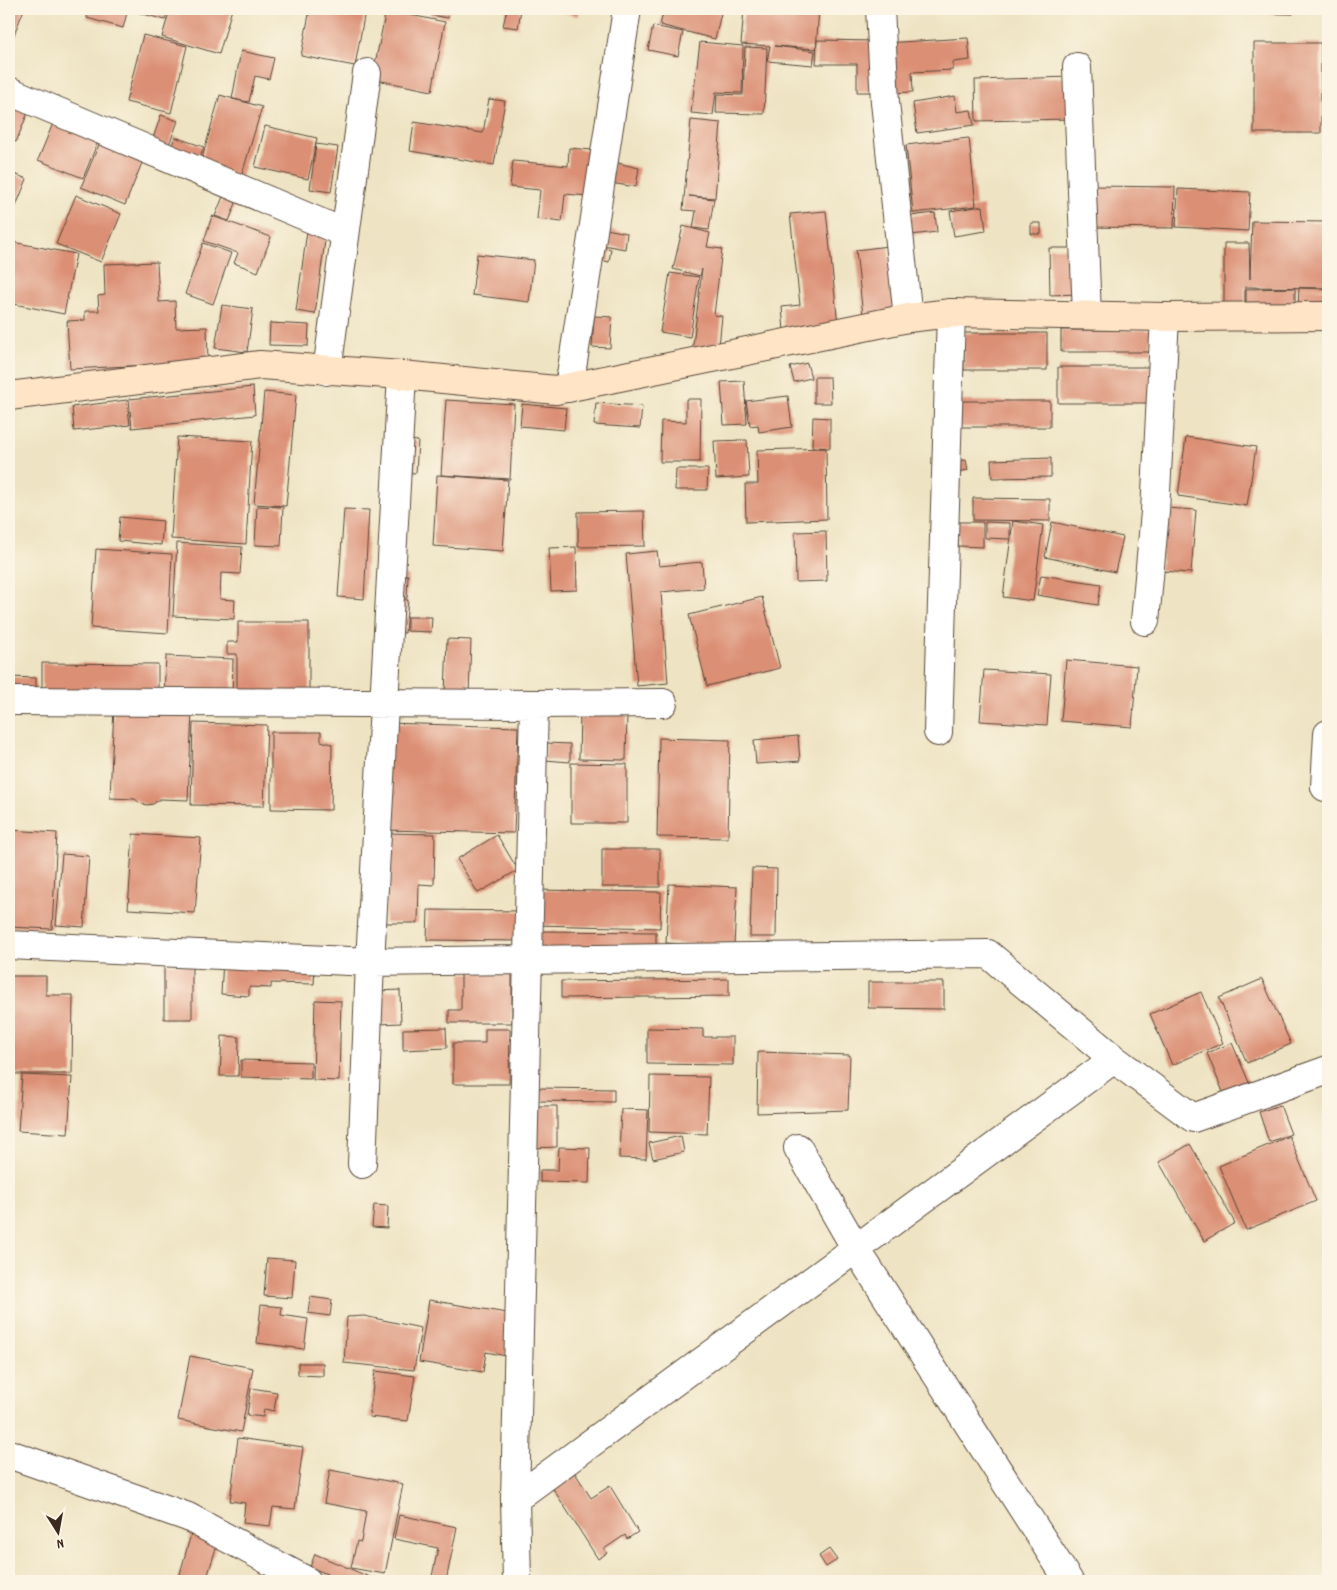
<svg xmlns="http://www.w3.org/2000/svg" width="1337" height="1590" font-family="Dekko,sans-serif">
  <style>
    .building { fill: #db8f75 }
    .lines { fill: none; stroke-linecap: round; stroke-linejoin: round }
    .street-casing { stroke: #564637; stroke-width: 30 }
    .secondary-casing { stroke: #564637; stroke-width: 30 }
    .street { stroke: #fff; stroke-width: 28 }
    .secondary { stroke: #ffe4c6; stroke-width: 28 }
  </style>
  <rect width="100%" height="100%" fill="#fcf5e5"/>
  <filter id="ink" filterUnits="userSpaceOnUse"><feTurbulence type="fractalNoise" baseFrequency=".02" numOctaves="2"/><feDisplacementMap in="SourceGraphic" scale="10" xChannelSelector="R" yChannelSelector="G"/><feConvolveMatrix kernelMatrix="1 2 1 2 8 2 1 2 1" color-interpolation-filters="sRGB"/></filter>
  <filter id="wash" filterUnits="userSpaceOnUse"><feTurbulence type="fractalNoise" baseFrequency=".0096" numOctaves="4" result="noise"/><feDisplacementMap in="SourceGraphic" scale="20" xChannelSelector="R" yChannelSelector="G"/><feGaussianBlur stdDeviation="1.12" result="paint"/><feColorMatrix in="noise" values="0 0 0 0 0 0 0 0 0 0 0 0 0 0 0 0 0 1.4 0 .05"/><feComposite in="paint" operator="in"/></filter>
  <g filter="url(#wash)">
    <rect width="100%" height="100%" fill="#eee3c2"/>
    <g id="blocks">
      <path class="building" d="M9 9H24L9 48Z
        M74 9H128L123 28 87 18 88 13Z
        M134 9H168L165 20 133 11Z
        M170 9H232L219 54 162 37Z
        M310 9H352L365 11 355 66 301 56Z
        M432 9H450L448 18 431 15Z
        M507 9H521L518 28 503 26Z
        M549 9H579L578 16Z
        M664 9H722L715 39 660 25Z
        M744 9H819L816 49 775 46 815 51 813 65 767 61 770 46 741 44Z
        M1249 9H1293V14L1249 13Z
        M386 10 445 22 432 91 372 79Z
        M653 26 683 32 678 56 648 50Z
        M143 35 187 46 171 113 126 102Z
        M968 38 970 60 953 62V70L912 72 913 92 887 93 884 43Z
        M817 40 878 41V92H857V64H816Z
        M700 42 743 46 742 93 716 92 713 115 691 113Z
        M1254 43H1321V133H1254Z
        M745 47 767 48 764 114 716 113 717 94 743 95Z
        M241 51 274 58 269 79 255 76 249 102 232 99Z
        M1071 77 1072 119 976 121 975 80Z
        M220 95 262 107 240 181 199 169Z
        M9 96 31 105 16 142 9 140Z
        M955 96 957 112 971 110 974 125 917 133 913 103Z
        M489 99 505 101 494 165 410 151 414 122 483 133Z
        M161 115 178 121 167 150 151 144Z
        M56 116 101 134 83 178 38 160Z
        M691 120 721 123 715 198 689 196 714 199 709 230 693 228 696 211 683 210Z
        M265 126 317 138 308 179 255 167Z
        M103 135 146 153 125 205 81 187Z
        M175 137 204 147 198 163 169 153Z
        M969 138 976 206 913 213 906 145Z
        M316 144 338 147 331 192 310 189Z
        M569 148 592 150 588 196 565 194 562 222 537 219 540 190 510 187 513 161 568 166Z
        M613 162 639 168 636 187 610 183Z
        M9 172 27 179 11 218 9 217Z
        M1089 186 1175 187 1174 228 1088 227Z
        M227 187 240 193 229 221 215 216Z
        M1178 189 1250 192 1248 231 1176 227Z
        M76 195 121 214 101 262 56 244Z
        M983 206 986 231 954 236 950 211Z
        M826 211 838 325 784 331 782 307 800 305 790 214Z
        M935 213 937 232 902 236 900 217Z
        M212 216 271 237 258 272 234 263 238 253 204 241Z
        M1252 221 1328 222V288L1245 287V305H1224V243H1249L1250 279Z
        M1031 223H1041V234H1031Z
        M308 224 327 226 315 314 296 311Z
        M683 226 710 233 707 247 722 249 714 315 722 316 718 356 692 353 702 269 700 276 673 269Z
        M606 229 627 233 625 249 603 245Z
        M12 242 76 254 64 314 9 303V260Z
        M203 243 231 253 213 304 185 294Z
        M888 246 896 310 863 316 856 250Z
        M602 247 611 249 609 262 600 260Z
        M1049 248H1078L1079 294 1050 295Z
        M477 254 534 260 529 302 472 295Z
        M157 262 159 302 175 301 176 328 207 327 208 362 70 369 67 321 85 320V311H99L98 296 105 295 104 264Z
        M670 273 699 277 690 337 660 332Z
        M1295 288V310H1246V289Z
        M1299 288 1328 289V309L1298 308Z
        M222 305 253 309 247 352 215 348Z
        M594 316 612 317 610 348 592 347Z
        M270 323 309 325 308 346 269 345Z
        M1061 330H1151V352H1061Z
        M964 333H1047V370H964Z
        M807 363 811 378 794 382 790 367Z
        M1058 367H1151V403H1058Z
        M814 377H830L831 403H814Z
        M744 381 747 424 724 425 721 382Z
        M253 387 255 415 132 428 129 399Z
        M264 392 296 395 286 506 254 504Z
        M788 396 792 427 759 432 758 425 750 426 746 401Z
        M686 399H701L700 462H660L661 421 686 422Z
        M127 400 130 425 74 431 72 407Z
        M446 400 514 404 510 479 441 475Z
        M958 401H1050V427H958Z
        M596 403 642 406 640 428 594 425Z
        M522 404 566 408 564 430 520 426Z
        M813 417 830 418V448L812 447Z
        M177 437 252 441 246 544 171 539Z
        M1186 437 1256 447 1247 506 1178 496Z
        M402 439 418 441 416 473 399 472Z
        M747 440 749 477 716 479 714 441Z
        M826 448 827 519 746 522 745 484H758L757 450Z
        M1051 458V477L992 478 991 460Z
        M966 460 968 470 958 472 957 461Z
        M676 469H708L707 490H675Z
        M437 475 508 480 503 551 433 546Z
        M973 498 1050 499V521L973 520Z
        M257 506 283 507 281 546 255 545Z
        M1165 508 1196 510 1191 573 1160 571Z
        M344 509 369 510 364 599 338 597Z
        M644 511 645 546 578 547V512Z
        M120 517 163 521 161 545 118 541Z
        M1013 521 1043 525 1033 601 1003 597Z
        M958 522H983V547L958 546Z
        M985 522 1010 523V539L985 538Z
        M1052 522 1123 537 1115 572 1045 557Z
        M826 531 827 581 796 582 795 532Z
        M177 543 242 547 240 574 221 573 220 599 235 600 234 619 173 616Z
        M576 547 577 590 551 591 549 548Z
        M96 549 172 554 168 633 91 628Z
        M657 551 659 566 702 562 704 588 661 592 668 683 637 686 626 554Z
        M392 575H408L407 598H392Z
        M1041 575 1101 584 1098 605 1037 595Z
        M762 597 780 668 707 686 689 615Z
        M392 599 408 600 405 633 390 632Z
        M407 617H432L431 632 407 631Z
        M238 622H309V693L237 692V654H227V642H238Z
        M447 639 471 640 469 695 445 694Z
        M166 656 233 659 232 698 164 695Z
        M1066 660 1137 666 1132 727 1061 721Z
        M42 663 158 664V698L42 696Z
        M984 670 1051 674 1047 725 980 721Z
        M9 677 36 678V695L9 694Z
        M114 707 192 711 188 800 160 799 153 804 147 805 140 803 135 799 110 798Z
        M580 712 627 713 626 760 579 759Z
        M193 723 267 725 264 806 191 805Z
        M387 723 518 727 514 833 384 830Z
        M271 732H321V741L332 744 331 810 271 809Z
        M798 736 800 761 756 764 754 740Z
        M659 738 730 740 728 838 657 837Z
        M546 743 570 744V762L545 760Z
        M571 763 627 764V823H571Z
        M10 830 57 833 52 929 9 927Z
        M387 833 435 834 434 885 419 884 418 923H385Z
        M133 834 201 838 195 913 128 909Z
        M497 835 518 870 478 893 457 859Z
        M602 849H660V887H602Z
        M62 854 89 856 84 927 56 925Z
        M752 868 777 869 776 937H750Z
        M669 884 737 887 734 946 666 943Z
        M535 890 661 892 660 928 534 925Z
        M428 910 520 911V941L427 940Z
        M538 931 656 932V953H538Z
        M223 960 315 964 314 984 271 983V988L249 987V996L221 994Z
        M164 964H192V1019H164Z
        M461 973H512V1023H449V1010H461Z
        M9 976H46V995H73L72 1074H9Z
        M729 979V996L561 998V981Z
        M1262 979 1291 1044 1247 1063 1219 998Z
        M868 982H944V1009L868 1008Z
        M400 990 401 1023 379 1024 377 991Z
        M1201 992 1223 1043 1172 1065 1150 1014Z
        M315 1000 341 1001 339 1081 313 1080Z
        M446 1028 447 1048 403 1050V1029Z
        M647 1028 703 1029V1037H733V1065L647 1064Z
        M485 1029H510L509 1084H453V1043H485Z
        M222 1036 239 1037 238 1076H220Z
        M1232 1043 1251 1087 1225 1097 1207 1053Z
        M758 1052 850 1055 848 1110 757 1113Z
        M241 1060 311 1062V1079L241 1077Z
        M22 1075 72 1077 68 1134 18 1131Z
        M650 1076 709 1077 707 1134 649 1132Z
        M536 1088 614 1089V1102L536 1101Z
        M1280 1105 1291 1134 1269 1142 1259 1112Z
        M532 1106H557V1147L533 1148Z
        M621 1109 648 1110 646 1159 619 1158Z
        M681 1136 684 1152 653 1159 649 1143Z
        M1289 1136 1316 1201 1246 1230 1219 1166Z
        M1190 1144 1235 1223 1204 1241 1159 1162Z
        M559 1147 590 1148 589 1183 540 1182V1170H558Z
        M374 1205 388 1206 387 1228 372 1227Z
        M267 1258 295 1260 292 1298 264 1296Z
        M310 1297 332 1300 330 1316 308 1313Z
        M429 1300 513 1314 506 1356 486 1352 483 1372 419 1362Z
        M261 1305 282 1307 281 1315 308 1319 304 1349 257 1343Z
        M364 1316 421 1328 414 1370 344 1363 347 1317Z
        M190 1356 253 1368 241 1432 178 1420Z
        M298 1363H323V1376L298 1375Z
        M375 1371 415 1376 408 1421 369 1417Z
        M251 1388 277 1392 274 1411 264 1409 263 1417 247 1415Z
        M238 1438 303 1447 295 1509 273 1507 270 1526 243 1523 245 1503 230 1501Z
        M330 1470 403 1484 385 1574 351 1568 357 1541 361 1542 366 1511 324 1503Z
        M575 1473 591 1498 610 1486 638 1532 627 1539 625 1535 604 1549 607 1553 598 1559 552 1487Z
        M399 1515 457 1527 446 1581H431L438 1548 394 1539Z
        M192 1530 219 1538 206 1581H178Z
        M829 1549 837 1560 826 1567 819 1556Z
        M315 1554 379 1581H324L327 1574 310 1567Z"/>
    </g>
  </g>
  <g filter="url(#ink)">
    <use href="#blocks" fill-opacity="0" stroke="#564637" stroke-width="1"/>
    <g class="lines">
      <g class="street-casing">
        <path id="street" d="M880 9 885 102 908 318
          M1077 67 1087 315
          M9 91 345 233
          M327 371 367 73
          M569 388 627 9
          M1145 621 1155 512 1165 317
          M9 701 534 704 663 703
          M938 732 951 313
          M1325 787 1328 734
          M9 945 370 962 988 954 1114 1059 1193 1118 1328 1070
          M798 1148 856 1249 1069 1581
          M362 1164 370 962 402 375
          M9 1454 188 1517 307 1581
          M515 1499 1114 1059
          M517 1581 515 1499 534 704"/>
      </g>
      <g class="secondary-casing">
        <path id="secondary" d="M9 396 260 365 402 375 556 390 908 318 951 313 1165 317 1328 316"/>
      </g>
      <use href="#street" class="street"/>
      <use href="#secondary" class="secondary"/>
    </g>
  </g>
  <rect width="1337" height="1590" fill="none" stroke="#fcf5e5" stroke-width="30"/>
  <g transform="translate(58 1532) rotate(169)" stroke="#fcf5e5" stroke-width="4" paint-order="stroke">
  <path d="M0-4L9 19L0 12L-9 19Z" fill="#3b2a1e"/>
  <text y="-8" font-size="14" font-weight="bold" text-anchor="middle" fill="#3b2a1e">N</text>
  </g>
</svg>
